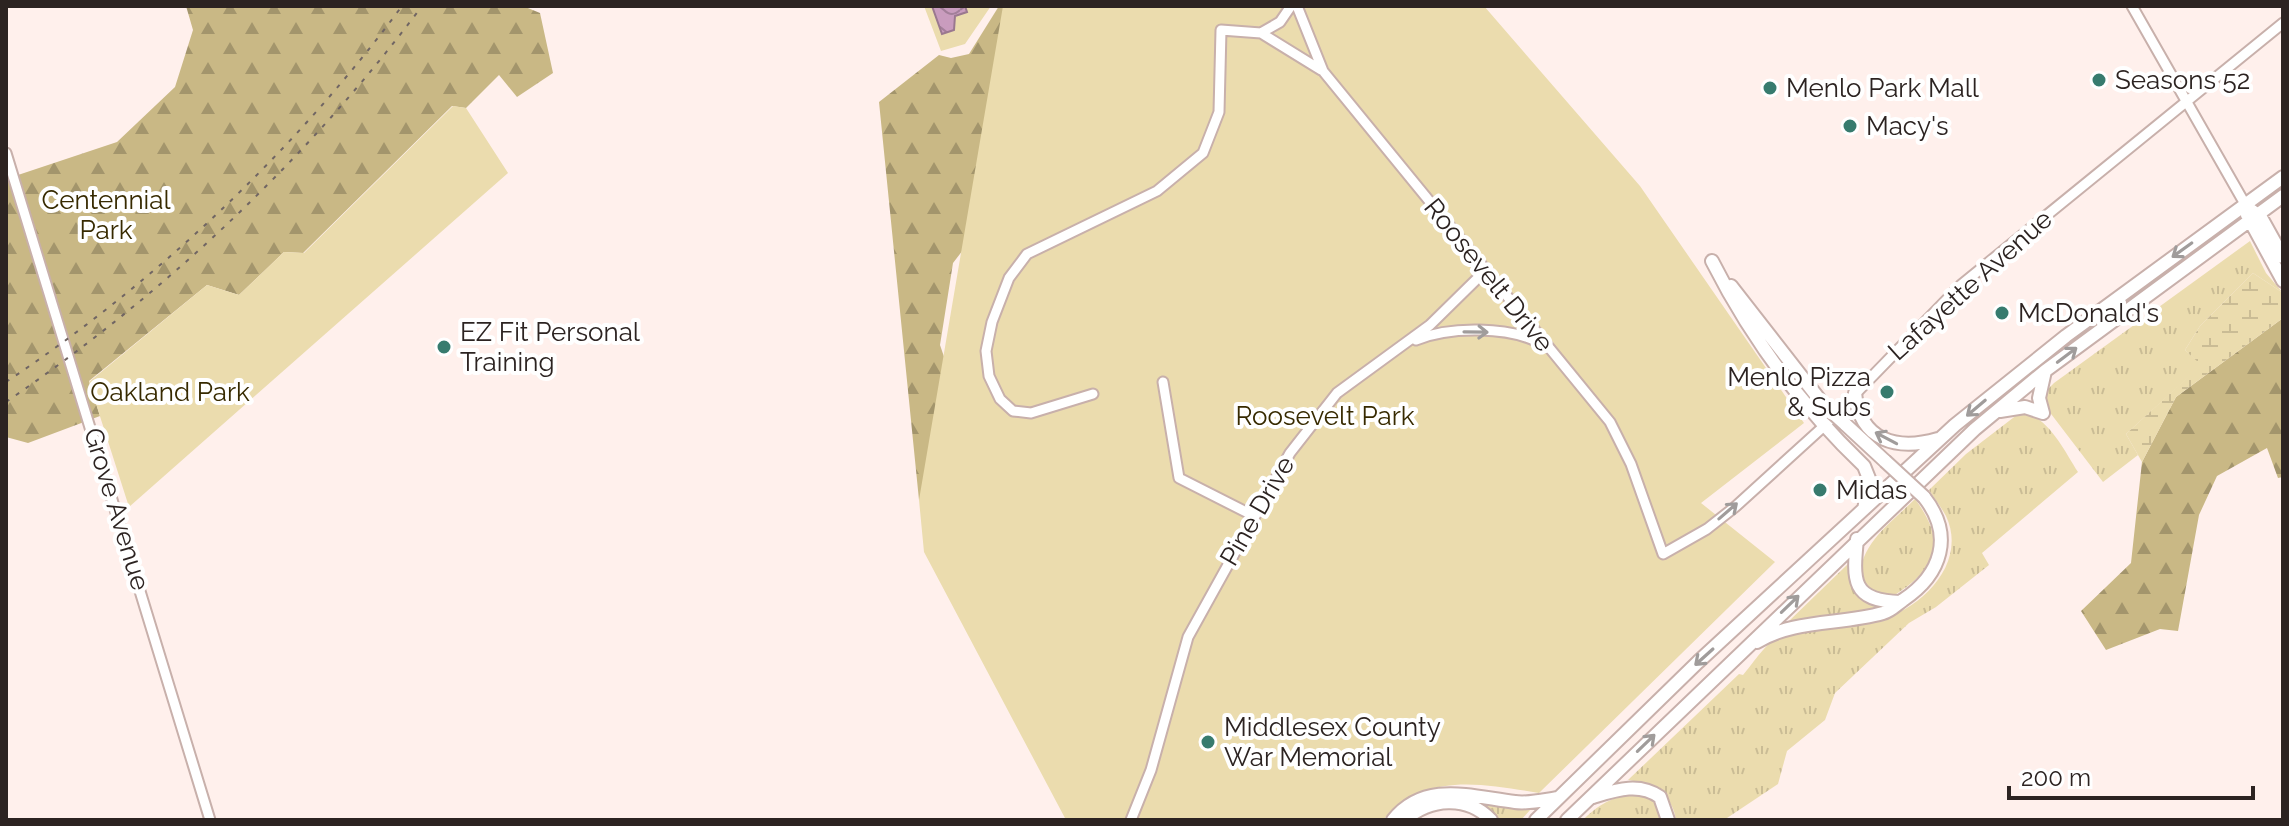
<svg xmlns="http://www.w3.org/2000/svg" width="2289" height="826" font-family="Raleway,sans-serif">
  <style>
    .grass { fill: url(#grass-tufts) }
    .forest { fill: url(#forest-firs) }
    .wetland { fill: url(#wetland-marsh) }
    .park { fill: #ebdcae }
    .water { fill: url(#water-waves); stroke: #9a788f; stroke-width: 2 }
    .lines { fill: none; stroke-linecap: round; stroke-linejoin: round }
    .tertiary-casing { stroke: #c8b0ab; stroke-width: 13 }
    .trunk-casing { stroke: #c8b0ab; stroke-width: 16 }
    .tertiary { stroke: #fff; stroke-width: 9 }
    .trunk { stroke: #fff; stroke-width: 12 }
    .rail { stroke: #706563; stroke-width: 2; stroke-dasharray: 4 8; stroke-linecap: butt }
    .trunk-bridge-casing { stroke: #c8b0ab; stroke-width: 16; stroke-linecap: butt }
    .trunk-bridge { stroke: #fff; stroke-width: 12 }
    .oneway { stroke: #a09c9b }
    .poi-dot { fill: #377b6e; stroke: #fff; stroke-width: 3 }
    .labels { text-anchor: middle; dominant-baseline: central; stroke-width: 8; stroke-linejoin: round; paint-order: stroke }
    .poi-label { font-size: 26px; fill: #2c2321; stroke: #fff; text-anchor: start }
    .park-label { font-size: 26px; fill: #372a00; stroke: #fff }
    .street-label { font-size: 26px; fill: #2c2321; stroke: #fff }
  </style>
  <defs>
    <pattern id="grass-tufts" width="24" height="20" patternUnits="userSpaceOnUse" patternTransform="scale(2)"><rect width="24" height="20" fill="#ebdcae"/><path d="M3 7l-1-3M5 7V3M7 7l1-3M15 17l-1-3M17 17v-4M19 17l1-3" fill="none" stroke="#cabc95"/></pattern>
    <pattern id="forest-firs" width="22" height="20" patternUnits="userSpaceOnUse" patternTransform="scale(2)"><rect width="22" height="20" fill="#c9b885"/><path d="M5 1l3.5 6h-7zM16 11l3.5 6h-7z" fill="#a3956c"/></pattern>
    <pattern id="wetland-marsh" width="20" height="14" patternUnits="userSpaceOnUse" patternTransform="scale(2)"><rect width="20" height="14" fill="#ebdcae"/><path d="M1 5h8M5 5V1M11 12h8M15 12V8" fill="none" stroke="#cabc95"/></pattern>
    <pattern id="water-waves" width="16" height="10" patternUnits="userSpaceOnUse" patternTransform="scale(2)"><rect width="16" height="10" fill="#c99cbe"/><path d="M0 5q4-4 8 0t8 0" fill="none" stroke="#a37f9a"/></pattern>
  </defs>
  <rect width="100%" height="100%" fill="#fff0ec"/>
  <path class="grass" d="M2250 241 2266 273 2283 293 2253 273 2200 326 2185 350 2202 365 2126 434 2138 455 2103 482 2045 406 2043 394 2054 383Z
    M2022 411C2049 418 2064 450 2078 472L1982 553 1989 565 1936 607 1909 623 1835 693 1825 720 1787 751 1778 784 1724 820H1676C1673 795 1652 783 1628 780L1739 674 1743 675C1752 665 1764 645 1776 639 1801 626 1851 628 1879 620 1922 609 1968 563 1946 516 1941 507 1934 498 1929 490L1966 454Z
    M1915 499C1947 542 1938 568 1893 596L1875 592 1860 579C1859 544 1892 522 1915 499Z
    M1849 563C1848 589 1858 598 1881 608L1789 621Z
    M1644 794 1659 802 1665 820H1583C1602 801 1617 795 1644 794Z
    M1480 800 1531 809 1521 820H1498Z"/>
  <path class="forest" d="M186 6H523L540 13 553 73 517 97 499 75 466 108 452 106 303 253 284 252 239 295 207 285 89 381 100 416 28 443 6 437V179L117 142 175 87 193 30Z
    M999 6H1008L1003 198 953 263 940 345 969 430 931 500H919L879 102 939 55 951 58 969 54Z
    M2283 318V477L2278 478 2267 448 2217 476 2199 515 2178 631 2160 629 2106 650 2081 611 2131 563 2142 462 2176 397Z"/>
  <path class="wetland" d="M2253 273 2283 293V318L2176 397 2142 462 2126 434 2201 365 2185 350 2200 326Z"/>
  <path class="park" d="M924 6H991L965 44 941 51Z
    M1003 6H1484L1640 186 1804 423 1701 503 1775 562 1539 793C1483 784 1425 771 1383 820H1066L924 552 919 500Z
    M453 106 466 108 508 173 129 507 89 382 207 285 239 295 284 252 304 253Z"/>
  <path class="water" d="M965 6 967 12 955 16 954 30 942 34 932 6Z"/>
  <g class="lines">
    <g class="tertiary-casing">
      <path id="tertiary" d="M1297 6 1323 71 1610 422 1631 464 1663 554 1707 529 1735 507 1823 427 1961 285 2283 23
        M2132 6 2245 204 2259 214
        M1261 33 1280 22 1291 6
        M6 153 210 820
        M1416 340C1450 326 1510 326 1542 344
        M1163 382 1179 478 1254 516
        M1093 394 1031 413 1013 411 1000 399 989 376 986 351 992 322 1009 278 1027 254 1157 191 1203 153 1219 112 1221 30 1261 33 1321 70
        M1131 820 1151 770 1188 637 1290 453 1337 393 1430 325 1486 270"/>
    </g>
    <g class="trunk-casing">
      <path id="trunk" d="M2259 214 2283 257
        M2247 215 2283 281
        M1712 261C1752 340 1801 406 1864 466L1870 481 1864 509
        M1731 286 1823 404
        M1855 393C1860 441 1897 451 1938 439
        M2000 411 2025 407 2043 413
        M2043 413 2039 398 2045 371
        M1845 424 1885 461
        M1857 539C1853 580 1851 601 1900 602
        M1757 642C1794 619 1841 625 1883 613 1891 611 1896 605 1903 600 1942 574 1954 535 1924 497
        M1593 797C1616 790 1639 782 1660 797L1668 820
        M1393 820C1425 780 1472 797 1515 802 1529 804 1544 800 1558 798
        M1405 820C1430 798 1467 795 1491 820
        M1536 820 1698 662 1955 425 2066 336 2283 177
        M1567 820 1975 429 2045 371 2283 196"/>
    </g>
    <use href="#tertiary" class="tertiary"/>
    <use href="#trunk" class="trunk"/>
    <path class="rail" d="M6 382C156 282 295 151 402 6
      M6 402C164 294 307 160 422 6"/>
    <g class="trunk-bridge-casing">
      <path id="trunk-bridge" d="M1823 404 1845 424
        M1885 461 1924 497"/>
    </g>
    <use href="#trunk-bridge" class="trunk-bridge"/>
  </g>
  <defs><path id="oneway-shaft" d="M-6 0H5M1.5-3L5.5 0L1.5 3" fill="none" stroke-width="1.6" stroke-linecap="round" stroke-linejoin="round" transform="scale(2)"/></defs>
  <g class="oneway">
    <use href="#oneway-shaft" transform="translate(2182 250) rotate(144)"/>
    <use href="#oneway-shaft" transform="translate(1476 332) rotate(1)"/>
    <use href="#oneway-shaft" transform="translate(2067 355) rotate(-37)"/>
    <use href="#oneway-shaft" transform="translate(1976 408) rotate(140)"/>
    <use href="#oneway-shaft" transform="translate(1886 438) rotate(-152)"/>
    <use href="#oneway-shaft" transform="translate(1728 511) rotate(-41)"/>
    <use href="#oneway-shaft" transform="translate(1790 604) rotate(-44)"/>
    <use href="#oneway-shaft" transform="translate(1704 657) rotate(138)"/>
    <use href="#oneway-shaft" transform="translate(1646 743) rotate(-44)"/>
  </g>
  <g class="poi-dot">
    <circle cx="2099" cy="80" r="8"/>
    <circle cx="1770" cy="88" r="8"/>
    <circle cx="1850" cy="126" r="8"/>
    <circle cx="2002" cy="313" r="8"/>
    <circle cx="444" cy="347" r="8"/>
    <circle cx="1887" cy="392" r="8"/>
    <circle cx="1820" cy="490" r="8"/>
    <circle cx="1208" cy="742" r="8"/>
  </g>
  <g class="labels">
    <g class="poi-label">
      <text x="2115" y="80">Seasons 52</text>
      <text x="1786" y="88">Menlo Park Mall</text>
      <text x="1866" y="126">Macy's</text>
      <text x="2018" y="313">McDonald's</text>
      <text x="460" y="332">EZ Fit Personal<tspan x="460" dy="30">Training</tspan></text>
      <text x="1871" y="377" text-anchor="end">Menlo Pizza<tspan x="1871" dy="30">&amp; Subs</tspan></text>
      <text x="1836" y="490">Midas</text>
      <text x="1224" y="727">Middlesex County<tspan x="1224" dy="30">War Memorial</tspan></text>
    </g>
    <g class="park-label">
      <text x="106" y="200">Centennial<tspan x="106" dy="30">Park</tspan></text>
      <text x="170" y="392">Oakland Park</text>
      <text x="1325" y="416">Roosevelt Park</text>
    </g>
    <g class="street-label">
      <text transform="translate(1489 275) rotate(51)">Roosevelt Drive</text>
      <text transform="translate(1970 285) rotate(-42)">Lafayette Avenue</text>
      <text transform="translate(117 509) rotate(73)">Grove Avenue</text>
      <text transform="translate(1257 511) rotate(-60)">Pine Drive</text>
    </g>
  </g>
  <rect width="2289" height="826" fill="none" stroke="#2c2321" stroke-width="16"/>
  <path d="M2009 786v12h244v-12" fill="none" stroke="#2c2321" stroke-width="4"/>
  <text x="2021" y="786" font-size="24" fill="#2c2321" stroke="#ffffff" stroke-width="6" paint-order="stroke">200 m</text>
</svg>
